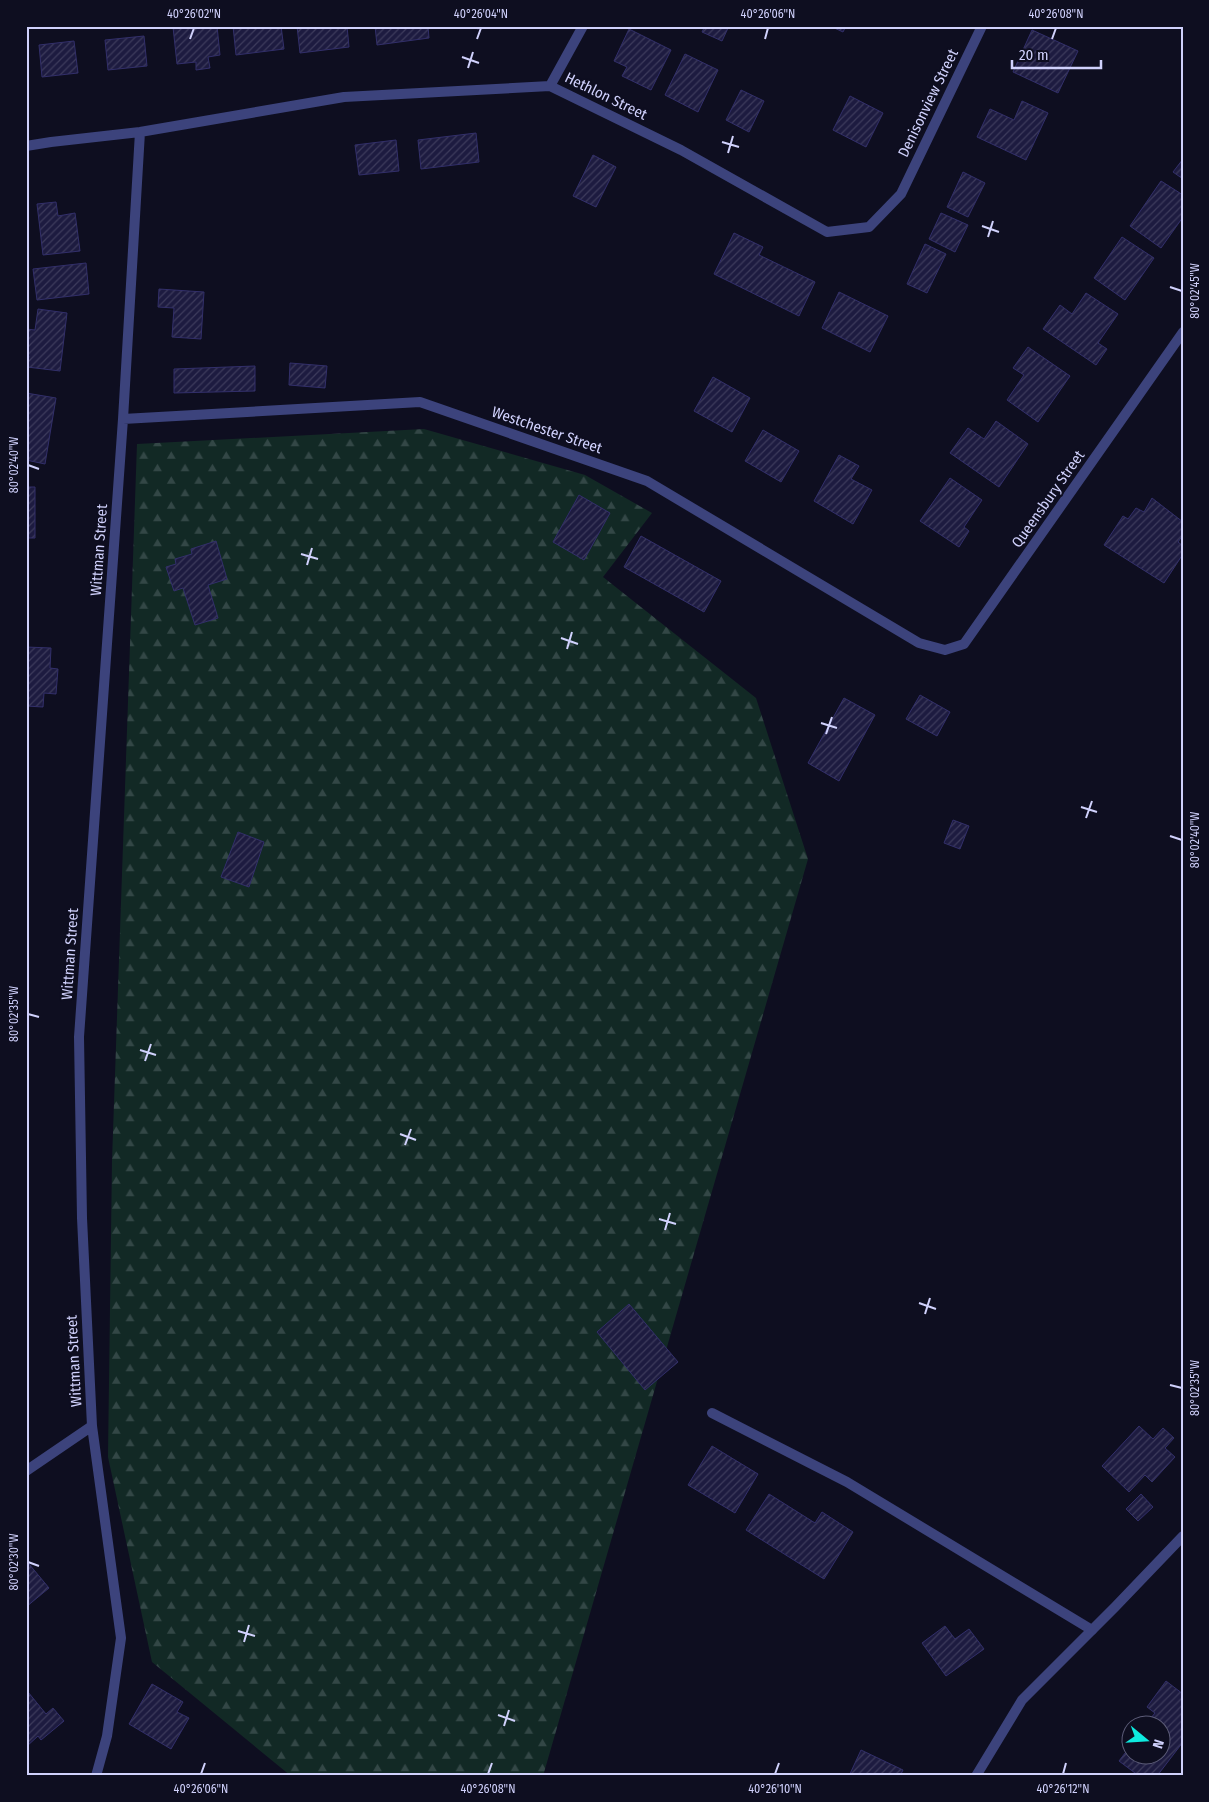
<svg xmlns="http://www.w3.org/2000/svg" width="1209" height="1802" font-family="'Fira Sans Condensed',sans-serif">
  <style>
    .forest { fill: url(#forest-firs) }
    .building { fill: url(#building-hatch); stroke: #322f6a }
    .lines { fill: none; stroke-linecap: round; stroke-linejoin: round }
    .service { stroke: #3c437c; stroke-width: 10 }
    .minor { stroke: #3c437c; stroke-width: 10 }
    .ticks { fill: none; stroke: #d0d1fc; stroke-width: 2 }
    .labels { text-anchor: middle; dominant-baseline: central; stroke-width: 4; stroke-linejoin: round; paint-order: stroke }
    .street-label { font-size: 15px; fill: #d0d1fc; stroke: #0e0e20 }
    .neatline { fill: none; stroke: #d0d1fc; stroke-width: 2 }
    .ticks-label { font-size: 12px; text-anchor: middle; fill: #d0d1fc }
  </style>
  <defs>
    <pattern id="forest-firs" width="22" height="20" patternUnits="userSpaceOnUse" patternTransform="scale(1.25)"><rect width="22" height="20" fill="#122925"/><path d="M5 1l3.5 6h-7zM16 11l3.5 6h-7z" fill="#334746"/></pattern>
    <pattern id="building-hatch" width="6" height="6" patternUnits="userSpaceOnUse" patternTransform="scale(1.25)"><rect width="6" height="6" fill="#1d1b40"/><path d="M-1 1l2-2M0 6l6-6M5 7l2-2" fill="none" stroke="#3d3b5c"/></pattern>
  </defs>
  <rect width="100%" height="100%" fill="#0e0e20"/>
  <path class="forest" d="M424 429 585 475 652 513 603 577 756 698 808 859 543 1776H291L152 1662 108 1457 112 1161 137 444Z"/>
  <path class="building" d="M180 26H217L220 55 208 57 210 68 196 70V62L177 64 173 27Z
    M233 26H281L284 49 236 55Z
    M297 26H347L349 47 300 53Z
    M375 26H428L429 38 377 45Z
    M477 26H496L477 29Z
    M705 26H729L722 41 702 32Z
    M830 26H846L843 32Z
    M629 29 671 50 651 90 622 76 627 67 614 61Z
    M1032 30 1078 51 1058 93 1013 72Z
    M144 36 147 66 108 70 105 40Z
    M74 41 78 73 42 77 39 45Z
    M685 54 718 70 698 112 665 95Z
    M741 90 764 101 749 132 726 120Z
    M850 96 883 113 866 147 833 130Z
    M1022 101 1048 113 1026 160 977 137 990 109 1014 120Z
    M476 133 479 162 421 169 418 140Z
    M396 140 399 171 359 175 355 145Z
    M593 155 616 167 596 207 573 196Z
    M1183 159V179L1173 172Z
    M963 172 985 183 968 217 947 207Z
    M1161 181 1183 195V217L1161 248 1130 226Z
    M56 202 58 216 75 213 80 251 43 255 37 204Z
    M941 213 968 225 955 252 929 239Z
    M734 233 763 247 759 255 815 282 799 316 714 274Z
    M1122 237 1154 258 1125 300 1094 278Z
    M925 244 946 254 927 293 907 284Z
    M86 263 89 294 37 300 33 269Z
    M159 289 204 292 201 339 172 337 174 308 158 307Z
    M839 292 888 316 870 352 822 328Z
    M1086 293 1118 314 1098 343 1107 349 1096 365 1043 329 1060 305 1072 314Z
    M38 309 67 313 60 371 27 367 29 356H26V329L35 330Z
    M1028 347 1070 376 1038 422 1007 400 1024 375 1013 368Z
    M290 363 327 366 325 388 289 385Z
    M255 366V391L174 393V369Z
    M713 377 750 398 732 432 694 411Z
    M26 393 56 398 45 464 26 460Z
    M996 421 1028 444 999 487 950 453 968 428 984 439Z
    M763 430 799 451 781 482 745 461Z
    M839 455 859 466 851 479 872 490 853 524 814 501Z
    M950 478 982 500 964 527 969 531 959 547 920 521Z
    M26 487H35V538H26Z
    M579 495 610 513 584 560 553 542Z
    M1152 498 1183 522V535L1178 542 1183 546V554L1164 583 1104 545 1123 516 1128 519 1136 508 1144 512Z
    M641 536 721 581 704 612 624 567Z
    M216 541 227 579 208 585 218 618 195 625 183 588 174 591 166 567 176 564 175 559 192 554 191 549Z
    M26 647 51 648 50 668 58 669 56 694 44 693 43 707 26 706Z
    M920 695 950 712 937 736 906 719Z
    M844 698 875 715 839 781 808 763Z
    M953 820 969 826 960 849 944 843Z
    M238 832 264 842 249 887 221 877Z
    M629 1304 678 1362 645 1390 597 1332Z
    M1139 1426 1153 1439 1163 1428 1174 1438 1165 1448 1175 1457 1152 1482 1145 1475 1129 1492 1102 1466Z
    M712 1446 758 1474 735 1513 688 1485Z
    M769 1494 815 1523 822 1512 853 1532 824 1579 746 1530Z
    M1141 1494 1153 1507 1138 1521 1126 1509Z
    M29 1564 49 1588 26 1607V1567Z
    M945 1626 955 1639 969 1629 984 1649 946 1676 922 1643Z
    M1166 1681 1183 1694V1742L1157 1776H1139L1119 1761 1132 1744V1754H1162V1724H1146L1155 1713 1147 1707Z
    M152 1684 183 1702 177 1712 189 1718 171 1749 129 1724Z
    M28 1692 46 1714 53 1708 64 1721 41 1740 38 1736 26 1747V1693Z
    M861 1750 903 1770 900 1776H849Z"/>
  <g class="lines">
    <path class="service" d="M712 1413 847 1482 1092 1630"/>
    <path class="minor" d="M550 86 583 26
      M26 146 51 142 140 132 344 97 550 86 681 150 827 232 869 227 901 194 982 26
      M123 419 420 402 647 481 919 643 945 650 964 644 1183 332
      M26 1471 92 1426
      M96 1776 107 1736 121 1638 92 1426 82 1218 79 1037 123 419 140 132
      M976 1776 1022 1700 1115 1607 1183 1536"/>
  </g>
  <path class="ticks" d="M190 39 194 28M477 39 481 28M765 39 768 28M1052 39 1056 28M462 57 479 63M468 68 473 52M722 142 739 147M728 153 733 136M982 226 999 232M988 237 993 221M1170 287 1182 291M28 465 39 469M301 554 318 559M307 565 312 548M561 638 578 644M567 649 572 632M821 723 837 728M826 734 832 717M1081 807 1097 812M1086 818 1092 801M1170 836 1182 840M28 1014 39 1017M140 1050 156 1055M145 1061 151 1044M400 1134 416 1140M405 1145 411 1129M659 1219 676 1224M665 1230 670 1213M919 1303 936 1309M925 1314 930 1298M1170 1385 1182 1388M28 1562 39 1566M238 1631 255 1636M244 1642 249 1625M498 1715 515 1721M504 1726 509 1710M201 1774 205 1763M488 1774 492 1763M775 1774 779 1763M1063 1774 1066 1763"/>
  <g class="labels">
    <g class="street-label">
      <text transform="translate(606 96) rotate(26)">Hethlon Street</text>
      <text transform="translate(928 103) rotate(-64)">Denisonview Street</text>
      <text transform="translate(547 430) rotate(19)">Westchester Street</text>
      <text transform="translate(1048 499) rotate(-55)">Queensbury Street</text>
      <text transform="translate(99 550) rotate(-86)">Wittman Street</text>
      <text transform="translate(70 954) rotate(-86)">Wittman Street</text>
      <text transform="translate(74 1361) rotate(-93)">Wittman Street</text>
    </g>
  </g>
  <rect width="1209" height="1802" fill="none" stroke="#0e0e20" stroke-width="55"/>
  <g transform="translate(1146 1740) rotate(108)"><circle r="24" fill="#0e0e20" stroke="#5c5c78"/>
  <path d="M0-4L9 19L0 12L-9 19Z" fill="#0eeadf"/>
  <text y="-8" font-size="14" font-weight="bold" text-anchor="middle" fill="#d0d1fc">N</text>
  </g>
  <path d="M1012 60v8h89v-8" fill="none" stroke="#d0d1fc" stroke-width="2.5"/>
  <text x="1019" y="60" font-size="15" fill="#d0d1fc" stroke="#0e0e20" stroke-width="4" paint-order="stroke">20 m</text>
  <rect x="28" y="28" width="1154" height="1746" class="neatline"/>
  <g class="ticks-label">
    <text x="194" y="18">40°26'02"N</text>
    <text x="481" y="18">40°26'04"N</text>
    <text x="768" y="18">40°26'06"N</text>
    <text x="1056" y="18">40°26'08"N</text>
    <text transform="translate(1195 291) rotate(-90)" y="4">80°02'45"W</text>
    <text transform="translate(14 465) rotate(-90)" y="4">80°02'40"W</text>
    <text transform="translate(1195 840) rotate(-90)" y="4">80°02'40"W</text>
    <text transform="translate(14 1014) rotate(-90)" y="4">80°02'35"W</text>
    <text transform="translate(1195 1388) rotate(-90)" y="4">80°02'35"W</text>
    <text transform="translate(14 1562) rotate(-90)" y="4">80°02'30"W</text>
    <text x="201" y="1793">40°26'06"N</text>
    <text x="488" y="1793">40°26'08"N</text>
    <text x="775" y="1793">40°26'10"N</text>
    <text x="1063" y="1793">40°26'12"N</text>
  </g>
</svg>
